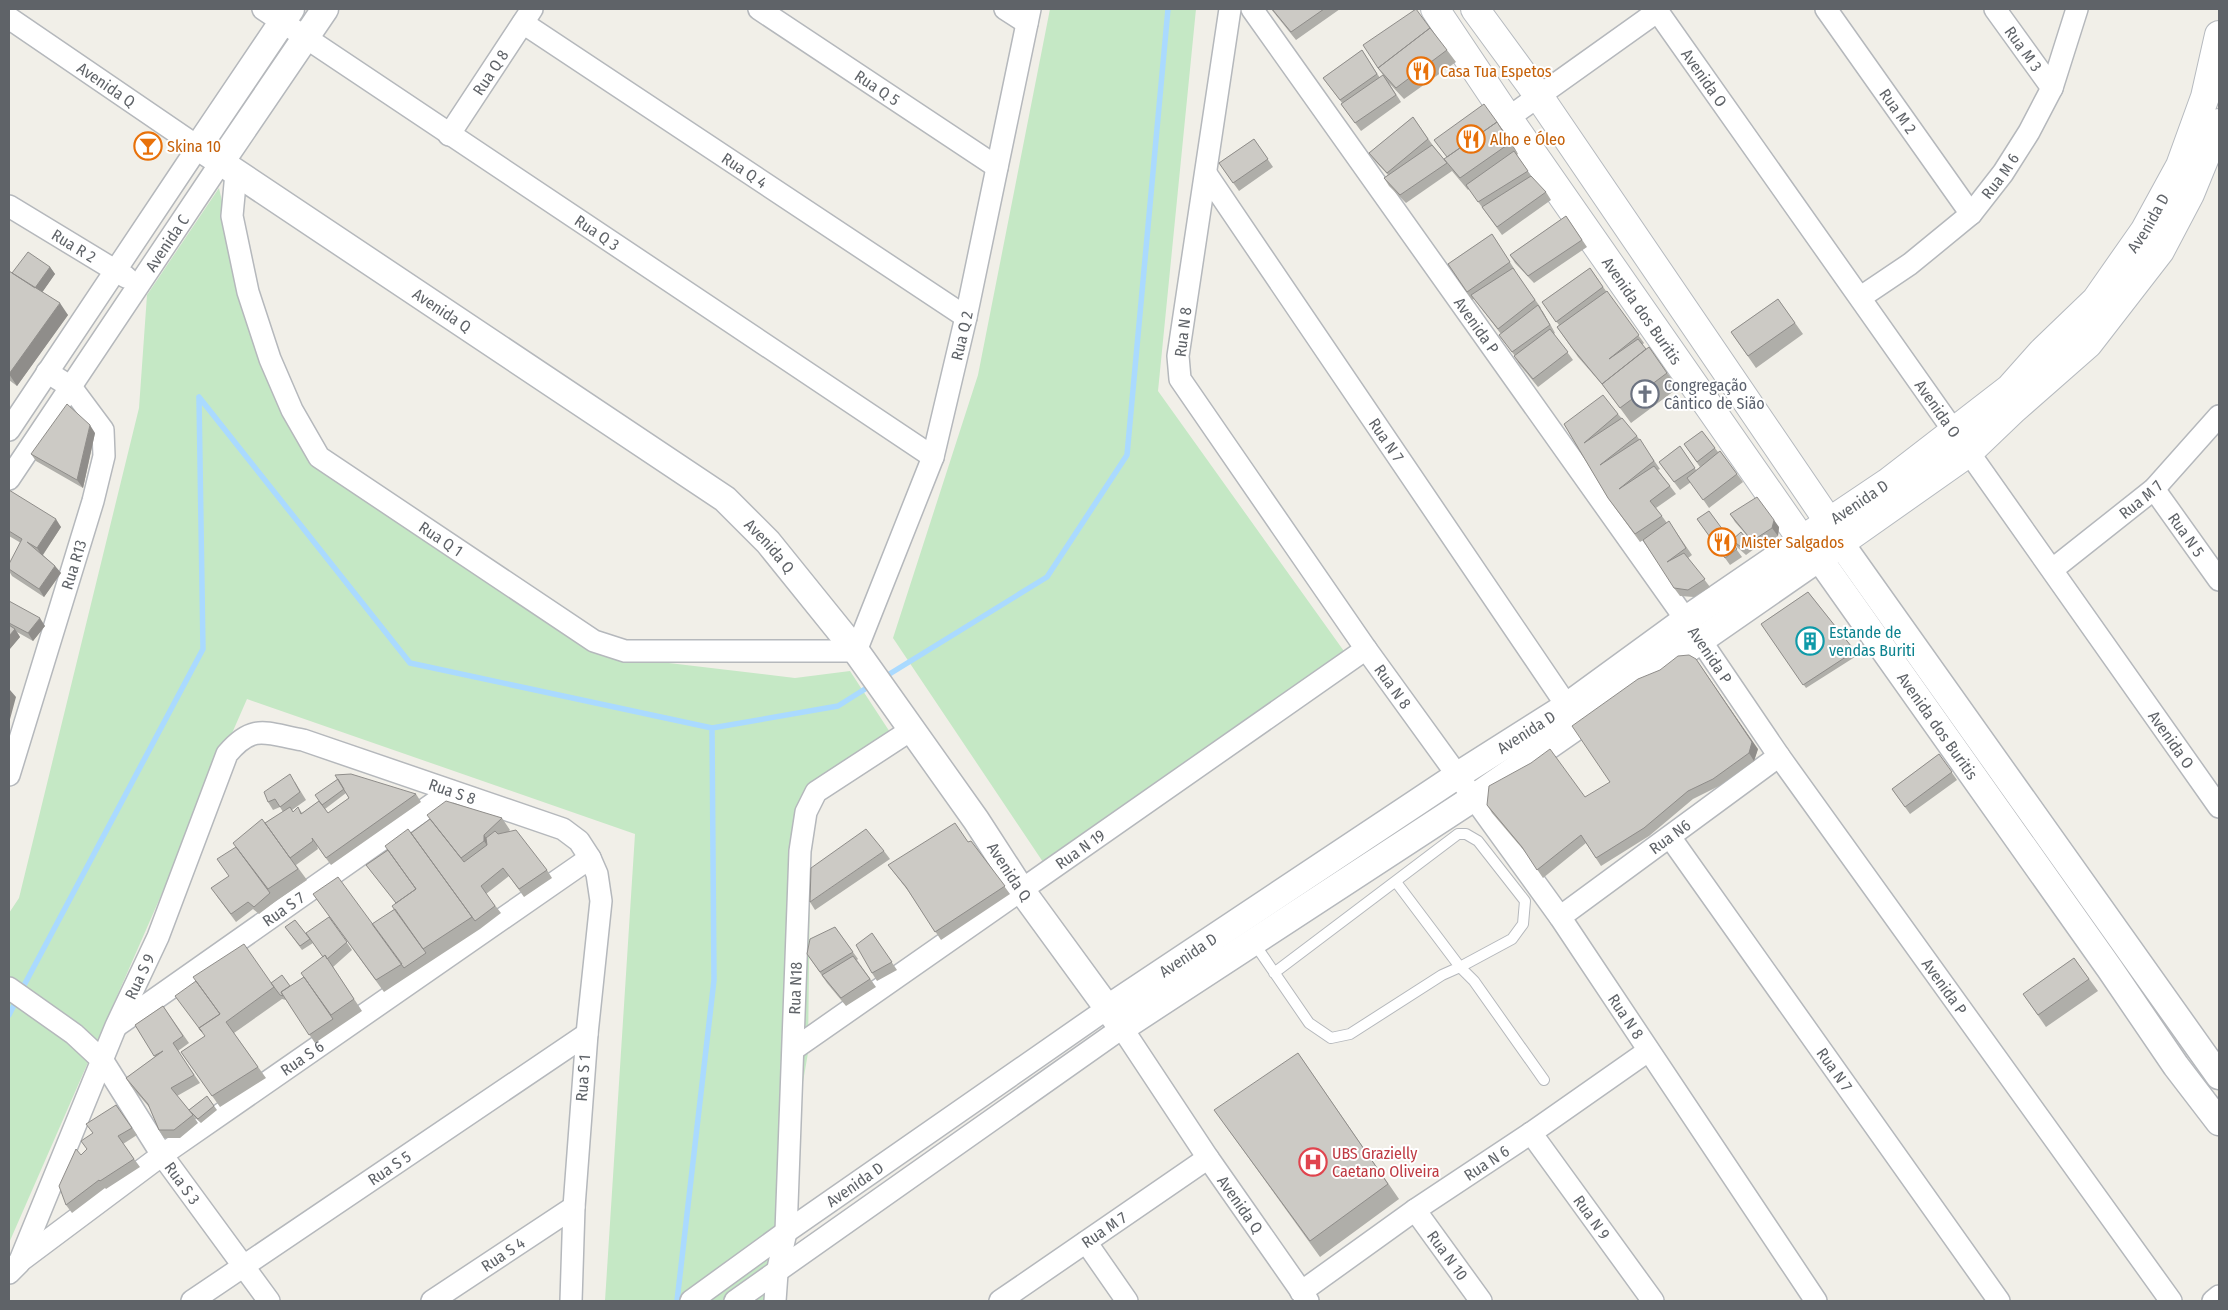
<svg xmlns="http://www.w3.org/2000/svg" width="2228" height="1310" font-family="'Fira Sans Condensed',sans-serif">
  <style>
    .green { fill: #c5e8c5 }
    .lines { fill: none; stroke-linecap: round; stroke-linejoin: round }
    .stream { stroke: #aadaff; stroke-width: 5.5 }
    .service-casing { stroke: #b5b8bc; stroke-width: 12 }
    .minor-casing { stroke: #b5b8bc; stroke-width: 24 }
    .tertiary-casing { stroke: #b5b8bc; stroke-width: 29 }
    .secondary-casing { stroke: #b6babf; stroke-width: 30 }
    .service { stroke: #fff; stroke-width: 10 }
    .minor { stroke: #fff; stroke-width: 21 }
    .tertiary { stroke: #fff; stroke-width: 26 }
    .secondary { stroke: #fff; stroke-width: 28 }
    .wall { fill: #afaea9; fill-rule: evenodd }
    .shaded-wall { fill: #8f8d8a }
    .building { fill: #cccac5; stroke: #8f8d8a }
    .labels { text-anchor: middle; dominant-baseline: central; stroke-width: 4; stroke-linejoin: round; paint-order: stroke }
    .street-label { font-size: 16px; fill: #5f6368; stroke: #fff }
    .food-label { font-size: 16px; fill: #c56008; stroke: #fff; text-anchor: start }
    .worship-label { font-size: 16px; fill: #5b616d; stroke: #fff; text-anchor: start }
    .culture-label { font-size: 16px; fill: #0d838f; stroke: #fff; text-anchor: start }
    .health-label { font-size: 16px; fill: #be3a42; stroke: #fff; text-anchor: start }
  </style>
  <rect width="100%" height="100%" fill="#f1efe8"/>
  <path class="green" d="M1050 9H1196L1158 391 1346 654 1047 868 893 638 978 375Z
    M219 188 242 291 312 462 602 656 621 660 635 659 795 678 850 671 901 749 811 794 808 1053 765 1301H605L635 834 247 699 9 1243V913L19 898 139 408 147 295Z"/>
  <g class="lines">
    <path class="stream" d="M199 397 410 663 712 728 838 706 873 684
      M883 678 1047 577 1127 455 1168 9
      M21 991 203 649 199 398
      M9 1015 17 999
      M677 1301 714 980 712 728"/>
    <g class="service-casing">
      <path id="service" d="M1254 943 1309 1023 1331 1038 1350 1034 1442 975 1460 967 1474 981 1544 1080
        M1274 973 1458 834H1466L1478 841 1525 901 1523 924 1512 939 1460 967 1396 882"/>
    </g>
    <g class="minor-casing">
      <g id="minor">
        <path id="s1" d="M263 9 933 457"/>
        <path id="s2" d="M759 9 997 167"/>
        <path d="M1005 9 1027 23"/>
        <path id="s3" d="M1230 9 1178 356 1180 379 1366 649 1560 917 1816 1301"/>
        <path id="s4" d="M1252 9 1701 641 1779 756 2171 1301"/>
        <path id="s5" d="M1656 9 2219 807"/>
        <path id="s6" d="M1826 9 1971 214"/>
        <path id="s7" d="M1995 9 2052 88"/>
        <path id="s8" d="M9 18 198 147 9 430"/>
        <path id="s9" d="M523 23 966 317"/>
        <path d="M1508 118 1658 11"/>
        <path id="s10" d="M449 135 532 9"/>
        <path id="s11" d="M236 173 232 216 248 292 270 359 292 410 319 457 594 641 625 651H856L933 457 966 317 1030 9"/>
        <path id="s12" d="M1207 175 1567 706"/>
        <path id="s13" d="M9 206 126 277"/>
        <path id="s14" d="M1861 297 1910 264 1971 214 2003 173 2029 132 2052 88 2077 9"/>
        <path id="s15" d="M9 479 221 162"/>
        <path id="s16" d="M2154 489 2219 580"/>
        <path id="s17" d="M2053 569 2154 489 2219 416"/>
        <path id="s18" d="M9 775 93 501 104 456 103 430 71 387 47 372"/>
        <path id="s19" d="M1670 837 1999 1301"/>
        <path id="s20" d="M1560 917 1779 756"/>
        <path id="s21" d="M9 988 74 1034 103 1061 162 1155 269 1301"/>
        <path id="s22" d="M118 1025 451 791"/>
        <path id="s23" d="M794 1049 1366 649"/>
        <path id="s24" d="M1531 1133 1653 1301"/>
        <path id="s25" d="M1415 1210 1481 1301"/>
        <path d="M1086 1242 1127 1301"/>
        <path id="s26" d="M19 1262 162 1155 590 858"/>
        <path id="s27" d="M9 1273 19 1263 116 1026 158 937 227 754C254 722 267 734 303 740L563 829 579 841 590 858 597 874 601 901 587 1034 574 1207 571 1301"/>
        <path id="s28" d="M1301 1292 1415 1210 1531 1133 1648 1051"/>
        <path id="s29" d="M192 1301 587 1034"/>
        <path id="s30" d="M432 1301 574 1207"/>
        <path id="s31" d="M691 1301 786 1232 1108 1008"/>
        <path id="s32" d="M735 1301 1122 1028 1208 1158 1308 1301"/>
        <path id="s33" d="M775 1301 777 1273 786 1232 800 851 806 812 816 792 911 730"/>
        <path id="s34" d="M1000 1301 1208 1158"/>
        <path d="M2213 1301 2219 1296"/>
      </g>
    </g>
    <g class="tertiary-casing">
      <g id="tertiary">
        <path id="s35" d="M291 9 198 147 725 499 768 542 856 651 976 820 1022 891 1122 1028 1475 797 1819 558 2110 969 2176 1066 2219 1122"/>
        <path d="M221 162 325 9"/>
        <path d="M1841 544 2219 1076"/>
        <path id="s36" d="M1108 1008 1458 775 1567 706 1685 620 1802 540"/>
      </g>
    </g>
    <g class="secondary-casing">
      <g id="secondary">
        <path id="s37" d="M1435 9 1508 118 1802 540 1819 558 1968 453 2014 409 2088 344 2160 251 2190 194 2219 123"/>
        <path d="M1475 9 1538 95 1829 522 1838 538"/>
        <path id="s38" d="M1802 540 1887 483 2010 388 2042 352 2096 300 2145 230 2180 166 2205 97 2219 35"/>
      </g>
    </g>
    <use href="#service" class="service"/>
    <use href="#minor" class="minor"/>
    <use href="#tertiary" class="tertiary"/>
    <use href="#secondary" class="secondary"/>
  </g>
  <path class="wall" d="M1271 9H1340L1296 40Z
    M1362 50 1380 78 1383 75 1378 68 1447 50 1456 62 1404 99 1389 83 1401 102 1361 131 1341 104 1342 103 1323 78Z
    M1413 117 1434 147 1447 163 1506 134 1518 154 1517 155 1533 179 1546 192 1551 200 1502 235 1469 189 1468 190 1452 171 1406 203 1389 186 1384 178 1388 175 1375 161 1369 153Z
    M1254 139 1273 167 1239 191 1219 163Z
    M1566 216 1587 247 1534 283 1515 263 1510 255Z
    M1492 234 1515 270H1514L1541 308H1540L1555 333 1554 334 1573 360 1538 387 1519 364 1514 356H1515L1499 335 1501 334 1474 299 1472 300 1448 264Z
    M50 267 55 274 42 292 68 315 17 386 9 380V271L12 273Z
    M1590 268 1606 291 1644 343 1642 345 1646 349 1649 347 1678 388 1631 423 1606 389 1578 357 1557 327 1559 325 1542 302Z
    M1778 299 1803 334 1756 368 1731 332Z
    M1618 414 1637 436 1660 469 1658 470 1676 494 1656 508 1667 523 1674 529 1692 555 1688 558 1710 587 1694 597 1680 596 1674 588 1648 537 1640 542 1608 498 1564 424Z
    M1702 431 1718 452 1720 451 1743 482 1709 508 1691 482 1680 490 1659 462 1680 446 1696 470 1700 467 1684 444Z
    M95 433 83 488 36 461 31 454Z
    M9 490 61 527 43 555 55 566 61 573 44 597 12 576 9 571V564L21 543 9 536Z
    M1709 511 1742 557 1730 565 1697 519Z
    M1730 514 1779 527 1778 536 1758 548 1735 522Z
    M1741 532 1754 549 1746 555 1737 547 1732 540Z
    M1808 592 1858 655 1806 688 1761 624Z
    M9 601 45 626 33 641 17 632 20 637 9 650Z
    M1758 749 1754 761 1719 786 1693 799 1649 836 1601 866 1586 843 1543 878 1526 853 1492 813 1487 805 1585 797Z
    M1939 754 1957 780 1910 814 1892 789Z
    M338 779 416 794 421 802 331 865 317 846 318 849 296 865 307 880 276 901 259 914 253 909 236 922 216 895 229 876 236 847 265 823 283 812 280 807 273 810 268 802 295 782 306 800 292 810 293 812 298 807 302 813 319 801ZM346 793 349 798 328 813 325 809Z
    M502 818 510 830 508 832 547 870 552 878 524 897 509 876 486 894 501 913 480 929 384 992 313 894 372 924 395 909 396 903 366 865 411 833Z
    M971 841 1010 894 941 940 909 892 888 865 968 842Z
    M884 851 890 859 815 910 810 902Z
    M329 917 352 950 333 967 362 1011 315 1043 286 1000 282 999 234 1033 266 1078 220 1107 181 1052 205 1036 271 983 290 986 304 977 323 957 313 943 302 950 285 927 295 920 311 940Z
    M835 927 858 959 857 960 876 987 846 1006 827 983 807 954Z
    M872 933 897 970 877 981 872 973Z
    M2074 958 2098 991 2046 1027 2023 994Z
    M163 1006 189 1043 178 1051 200 1083 177 1096 189 1110 207 1096 217 1110 201 1123 194 1117 198 1123 180 1138H164L159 1130 149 1107 131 1086 126 1078 155 1057 135 1025Z
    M1298 1053 1399 1199 1320 1257 1225 1125Z
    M116 1105 137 1135 123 1144 140 1167 106 1189 105 1188 72 1213 66 1205 81 1155 87 1149Z"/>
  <path class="shaded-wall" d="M1497 122 1506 134 1518 154 1510 143Z
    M50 267 55 274 39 297 34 289Z
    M60 303 68 315 17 386 9 374Z
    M1538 305 1543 312 1555 333 1550 325Z
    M90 425 95 433 83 488 77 480Z
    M56 519 61 527 42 556 37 548Z
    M1774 520 1779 527 1778 536 1772 528Z
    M55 566 61 573 44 597 39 589Z
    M40 618 45 626 33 641 28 633Z
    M15 629 20 637 9 650V636Z
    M1696 659 1758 749 1754 761 1749 753Z
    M10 690 16 697 9 723V696Z
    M484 835 492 846V853L484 841Z"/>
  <path class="building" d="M1272 9H1324L1291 32Z
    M1416 9 1430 28 1378 68 1363 45Z
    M1430 28 1447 50 1396 88 1378 68Z
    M1362 50 1377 74 1340 100 1323 78Z
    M1383 75 1396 95 1355 123 1341 104Z
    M1484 104 1497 122 1447 157 1434 140Z
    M1413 117 1428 139 1387 173 1369 153Z
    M1497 122 1510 143 1460 178 1444 159Z
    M1254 139 1268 159 1233 183 1219 163Z
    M1432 145 1447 163 1400 195 1384 178Z
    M1514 151 1528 171 1478 202 1466 185Z
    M1531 176 1546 192 1497 227 1482 207Z
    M1566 216 1582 240 1528 276 1510 255Z
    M1492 234 1510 262 1467 292 1448 264Z
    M28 252 50 267 35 288 12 273Z
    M1513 268 1535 300 1498 329 1471 295Z
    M1590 268 1603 287 1556 322 1542 302Z
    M9 271 60 303 9 374Z
    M1607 291 1639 335 1609 359 1638 339 1646 349 1602 384 1573 349 1557 327Z
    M1778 299 1795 323 1748 356 1731 332Z
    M1538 305 1550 325 1512 352 1499 335Z
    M1550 329 1568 352 1533 379 1514 356Z
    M1649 347 1667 373 1620 408 1602 384Z
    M1603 395 1618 414 1584 443 1622 418 1637 436 1600 465 1640 439 1654 461 1619 489 1654 466 1670 486 1650 501 1662 516 1635 534 1608 498 1564 424Z
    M67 404 90 425 77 480 31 454Z
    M1702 431 1715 448 1697 462 1684 444Z
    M1680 446 1695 468 1674 482 1659 462Z
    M1720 451 1737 474 1703 500 1687 478Z
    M9 490 56 519 37 548 27 542 55 566 39 589 9 569V564L22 539 9 531Z
    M1757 497 1774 520 1772 528 1752 541 1730 514Z
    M1709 511 1737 549 1725 558 1697 519Z
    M1669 521 1686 548 1667 562 1684 553 1705 579 1688 590 1674 588 1643 540Z
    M1741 532 1748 541 1741 547 1732 540Z
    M1808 592 1855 651 1803 685 1761 624Z
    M9 601 40 618 28 633 9 623Z
    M9 625 15 629 9 636Z
    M1689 655 1696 659 1752 742 1749 753 1713 779 1688 791 1644 828 1596 858 1581 835 1537 870 1522 847 1487 805 1489 786 1531 763 1550 749 1585 797 1610 782 1572 726 1638 679 1660 670 1678 656Z
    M1939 754 1952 772 1905 807 1892 789Z
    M290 774 300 792 280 807 275 799 268 802 264 792Z
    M351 774 416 794 326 858 312 838 313 841 290 858 265 823 290 807 293 812 298 807 301 814 319 801 328 813 349 798 335 775Z
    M338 779 344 789 322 805 315 795Z
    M446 801 502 818 484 835V841L461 858 427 815Z
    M262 819 298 869 268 889 233 843Z
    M430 819 464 862 487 845 486 838 495 831 498 834 516 830 547 870 519 889 503 868 481 886 495 906 475 921 411 833Z
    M955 823 968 842 971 841 1005 886 935 932 906 887 888 865Z
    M408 829 472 917 423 949 392 906 416 889 385 846Z
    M866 829 884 851 810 902 811 868Z
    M236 847 270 893 254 907 248 902 231 914 211 888 229 876 217 859Z
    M388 850 416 889 396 903 366 865Z
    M338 877 402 964 376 980 313 894Z
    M395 909 426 953 404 968 372 924Z
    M329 917 347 942 327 959 325 955 323 957 306 933Z
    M295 920 310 939 300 946 285 927Z
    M835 927 853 952 820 972 807 954 810 939Z
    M872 933 892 962 872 973 856 945Z
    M244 944 274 987 226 1022 258 1067 212 1096 181 1052 205 1036 199 1028 220 1014 193 977Z
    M325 955 354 999 331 1015 301 973Z
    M853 956 870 979 841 998 822 975Z
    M2074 958 2089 979 2038 1015 2023 994Z
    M282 975 290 986 281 992 283 996 280 995 271 983Z
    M304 977 333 1019 309 1035 281 992Z
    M196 981 220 1014 199 1028 202 1032 175 996Z
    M163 1006 183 1036 173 1043 194 1075 171 1088 193 1115 174 1130H159L148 1104 126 1078 163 1051 154 1056 135 1025Z
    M1298 1053 1388 1184 1310 1241 1214 1110Z
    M207 1096 214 1106 198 1119 189 1110Z
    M116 1105 132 1128 118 1136 134 1159 100 1181 99 1180 66 1205 59 1186 76 1149 81 1155 87 1149 81 1141 93 1133 86 1124Z"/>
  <defs>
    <g id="restaurant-ring" transform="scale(1.4375)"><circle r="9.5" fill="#fff" stroke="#e8710a" stroke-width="1.5"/><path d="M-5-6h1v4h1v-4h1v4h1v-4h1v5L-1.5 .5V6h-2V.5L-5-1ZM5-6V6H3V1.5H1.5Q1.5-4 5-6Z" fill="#e8710a"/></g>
    <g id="bar-ring" transform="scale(1.4375)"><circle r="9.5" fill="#fff" stroke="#e8710a" stroke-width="1.5"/><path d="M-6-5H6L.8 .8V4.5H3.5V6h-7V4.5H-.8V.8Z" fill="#e8710a"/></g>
    <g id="church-ring" transform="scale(1.4375)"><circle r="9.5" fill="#fff" stroke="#6b7280" stroke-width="1.5"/><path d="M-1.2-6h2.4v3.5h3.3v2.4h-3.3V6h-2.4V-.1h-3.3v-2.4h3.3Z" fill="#6b7280"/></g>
    <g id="building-ring" transform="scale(1.4375)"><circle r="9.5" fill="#fff" stroke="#0f9aa8" stroke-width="1.5"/><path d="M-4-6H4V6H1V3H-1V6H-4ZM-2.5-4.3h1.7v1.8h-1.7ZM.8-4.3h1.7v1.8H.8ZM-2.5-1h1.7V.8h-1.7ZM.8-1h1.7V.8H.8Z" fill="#0f9aa8"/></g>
    <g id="hospital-ring" transform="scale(1.4375)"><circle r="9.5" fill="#fff" stroke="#e0444e" stroke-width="1.5"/><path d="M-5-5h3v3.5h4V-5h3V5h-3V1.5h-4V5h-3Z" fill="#e0444e"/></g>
  </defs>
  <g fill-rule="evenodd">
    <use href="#restaurant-ring" x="1421" y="71"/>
    <use href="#restaurant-ring" x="1471" y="139"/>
    <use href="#bar-ring" x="148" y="146"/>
    <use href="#church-ring" x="1645" y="394"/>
    <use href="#restaurant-ring" x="1722" y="542"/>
    <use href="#building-ring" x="1810" y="641"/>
    <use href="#hospital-ring" x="1313" y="1162"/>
  </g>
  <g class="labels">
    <g class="street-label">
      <text stroke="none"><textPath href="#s7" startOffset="49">Rua M 3</textPath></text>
      <text stroke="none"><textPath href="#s10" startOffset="75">Rua Q 8</textPath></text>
      <text stroke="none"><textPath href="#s5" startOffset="84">Avenida O</textPath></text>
      <text stroke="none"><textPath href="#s8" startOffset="118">Avenida Q</textPath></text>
      <text stroke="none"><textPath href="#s2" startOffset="142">Rua Q 5</textPath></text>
      <text stroke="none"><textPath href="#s6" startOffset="125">Rua M 2</textPath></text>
      <text stroke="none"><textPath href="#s9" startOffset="266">Rua Q 4</textPath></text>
      <text stroke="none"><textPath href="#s14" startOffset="186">Rua M 6</textPath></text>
      <text stroke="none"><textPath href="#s38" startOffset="474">Avenida D</textPath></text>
      <text stroke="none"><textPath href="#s1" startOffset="402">Rua Q 3</textPath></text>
      <text stroke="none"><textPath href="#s15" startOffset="284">Avenida C</textPath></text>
      <text stroke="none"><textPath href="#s13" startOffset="76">Rua R 2</textPath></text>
      <text stroke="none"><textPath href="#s35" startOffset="460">Avenida Q</textPath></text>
      <text stroke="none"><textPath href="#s37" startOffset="366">Avenida dos Buritis</textPath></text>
      <text stroke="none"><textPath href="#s4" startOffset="388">Avenida P</textPath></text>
      <text transform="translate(1183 332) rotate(-83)">Rua N 8</text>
      <text stroke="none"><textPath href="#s11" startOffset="1229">Rua Q 2</textPath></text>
      <text stroke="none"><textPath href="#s5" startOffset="489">Avenida O</textPath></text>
      <text stroke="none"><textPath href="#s12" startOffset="320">Rua N 7</textPath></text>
      <text stroke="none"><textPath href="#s17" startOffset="112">Rua M 7</textPath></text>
      <text stroke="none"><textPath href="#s38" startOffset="69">Avenida D</textPath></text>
      <text stroke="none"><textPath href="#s16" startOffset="56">Rua N 5</textPath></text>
      <text stroke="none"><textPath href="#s11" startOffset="448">Rua Q 1</textPath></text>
      <text stroke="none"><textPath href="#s35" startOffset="865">Avenida Q</textPath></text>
      <text stroke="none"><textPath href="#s18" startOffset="220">Rua R13</textPath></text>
      <text stroke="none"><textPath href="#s4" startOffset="792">Avenida P</textPath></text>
      <text stroke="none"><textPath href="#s3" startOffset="748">Rua N 8</textPath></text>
      <text stroke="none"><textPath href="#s35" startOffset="2509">Avenida dos Buritis</textPath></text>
      <text stroke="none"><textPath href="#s36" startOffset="501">Avenida D</textPath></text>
      <text stroke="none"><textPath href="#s5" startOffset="894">Avenida O</textPath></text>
      <text stroke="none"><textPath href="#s27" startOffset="806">Rua S 8</textPath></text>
      <text stroke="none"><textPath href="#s20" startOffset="136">Rua N6</textPath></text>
      <text stroke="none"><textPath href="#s23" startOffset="349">Rua N 19</textPath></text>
      <text stroke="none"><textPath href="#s35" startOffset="1270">Avenida Q</textPath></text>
      <text stroke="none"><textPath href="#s22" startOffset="202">Rua S 7</textPath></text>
      <text stroke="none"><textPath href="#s36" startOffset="96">Avenida D</textPath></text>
      <text stroke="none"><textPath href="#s27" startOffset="325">Rua S 9</textPath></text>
      <text stroke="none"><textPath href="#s4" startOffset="1198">Avenida P</textPath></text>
      <text stroke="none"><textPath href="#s33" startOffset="314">Rua N18</textPath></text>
      <text stroke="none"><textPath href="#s3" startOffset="1152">Rua N 8</textPath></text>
      <text stroke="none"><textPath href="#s26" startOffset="349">Rua S 6</textPath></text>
      <text stroke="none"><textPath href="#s19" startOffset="285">Rua N 7</textPath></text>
      <text transform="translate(583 1078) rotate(-86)">Rua S 1</text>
      <text stroke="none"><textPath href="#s28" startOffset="226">Rua N 6</textPath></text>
      <text stroke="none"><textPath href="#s29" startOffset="238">Rua S 5</textPath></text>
      <text stroke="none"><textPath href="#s21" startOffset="265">Rua S 3</textPath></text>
      <text stroke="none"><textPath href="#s31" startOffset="201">Avenida D</textPath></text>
      <text stroke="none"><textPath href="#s32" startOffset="686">Avenida Q</textPath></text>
      <text stroke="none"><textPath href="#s24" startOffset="104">Rua N 9</textPath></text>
      <text stroke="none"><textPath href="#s34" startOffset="126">Rua M 7</textPath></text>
      <text stroke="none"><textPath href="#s30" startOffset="85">Rua S 4</textPath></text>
      <text stroke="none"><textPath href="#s25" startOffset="56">Rua N 10</textPath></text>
    </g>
    <g class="food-label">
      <text x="1440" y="71">Casa Tua Espetos</text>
      <text x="1490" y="139">Alho e Óleo</text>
      <text x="167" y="146">Skina 10</text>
      <text x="1741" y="542">Mister Salgados</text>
    </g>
    <g class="worship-label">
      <text x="1664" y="385">Congregação<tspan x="1664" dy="18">Cântico de Sião</tspan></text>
    </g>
    <g class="culture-label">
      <text x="1829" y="632">Estande de<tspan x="1829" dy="18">vendas Buriti</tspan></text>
    </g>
    <g class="health-label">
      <text x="1332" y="1153">UBS Grazielly<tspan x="1332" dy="18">Caetano Oliveira</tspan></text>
    </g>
  </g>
  <rect width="2228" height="1310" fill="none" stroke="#5f6368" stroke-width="20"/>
</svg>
